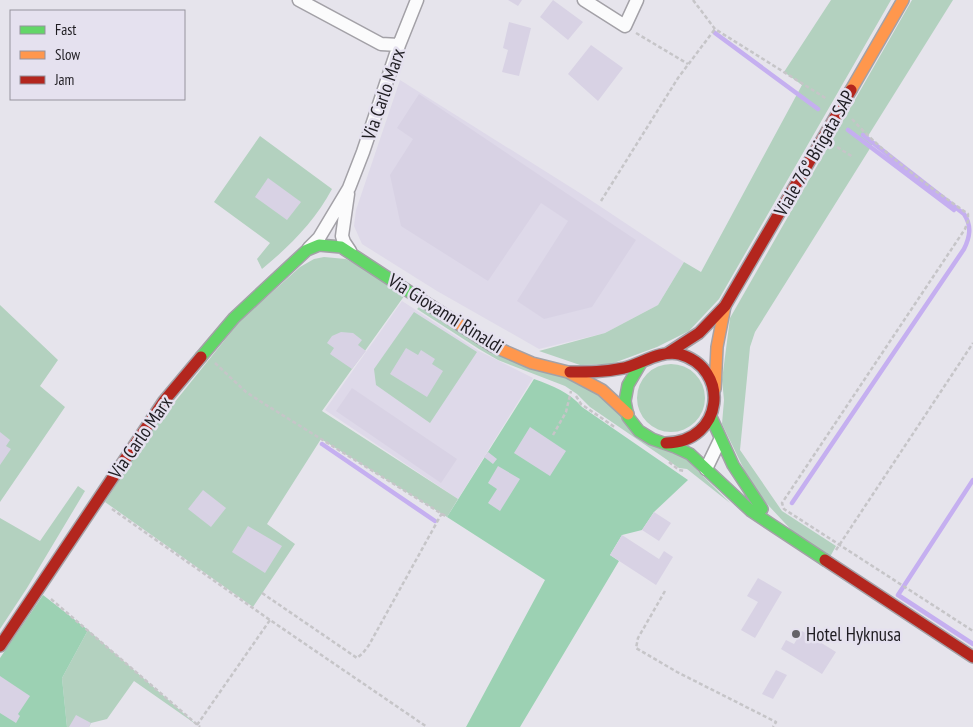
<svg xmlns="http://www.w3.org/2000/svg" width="973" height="727" font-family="'PT Sans Narrow',sans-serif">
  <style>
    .built { fill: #ded9e9 }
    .green { fill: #b3d1bf }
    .forest { fill: #9cd1b3 }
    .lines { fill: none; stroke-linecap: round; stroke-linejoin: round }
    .stream { stroke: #c5aff0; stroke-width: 4.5 }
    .building { fill: #d8d2e4 }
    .street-casing { stroke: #a3a1a7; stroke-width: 15 }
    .fast-casing { stroke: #a3a1a7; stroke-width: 14 }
    .slow-casing { stroke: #a3a1a7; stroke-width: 14 }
    .jam-casing { stroke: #a3a1a7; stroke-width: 14 }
    .path { stroke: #c6c5c8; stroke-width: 2.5; stroke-dasharray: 4 2.5; stroke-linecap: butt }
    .street { stroke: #fbfbfc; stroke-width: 12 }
    .fast { stroke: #63d668; stroke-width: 11 }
    .slow { stroke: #ff974d; stroke-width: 11 }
    .jam { stroke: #b3261e; stroke-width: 11 }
    .poi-dot { fill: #656369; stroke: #e5e1ef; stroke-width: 2 }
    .labels { text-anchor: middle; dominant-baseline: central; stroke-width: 5; stroke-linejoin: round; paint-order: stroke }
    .street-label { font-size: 19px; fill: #1f1d22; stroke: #e5e1ef }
    .poi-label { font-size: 19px; fill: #1f1d22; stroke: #e5e1ef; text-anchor: start }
  </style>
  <rect width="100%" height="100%" fill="#e6e4ec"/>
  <path class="built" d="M400 80 583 195 684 262 658 305 605 333 539 349 437 291 362 244 354 226 356 210Z
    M402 301 479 351 533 378 458 499 325 410Z"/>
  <path class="green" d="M831 0H891L719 299 689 331 657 347 611 364 580 365 539 351 605 333 658 305 684 262 701 272 802 85 784 72Z
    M912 0H953L868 136 874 142 755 332 750 347 740 450 782 511 836 546 825 566 754 490 722 424 724 400 722 380 730 318Z
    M260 136 332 189C315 221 290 246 262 269L257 259 270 243 214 202Z
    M324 257 346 259 407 292 322 411 458 499 447 517 321 439 267 524 295 544 253 607 105 502 149 434 240 321 300 267 314 259Z
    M0 305 58 360 40 386 65 407 0 502Z
    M420 306 588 388 680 453 730 503 687 469 679 468 590 407 577 394 565 386 498 360 479 349 417 309Z
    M414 312 477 352 430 423 376 385 374 369Z
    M637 398a34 34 0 1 1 68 0a34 34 0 1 1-68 0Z
    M78 486 85 491 27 588 0 629V518L40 541Z
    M88 630 197 725 134 681 107 719 91 723 89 727H67L62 678Z"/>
  <path class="forest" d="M534 379C553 386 569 392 582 407L688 480 654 512 642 530 622 535 610 555 619 561 520 727H466L545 580 447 517Z
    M43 595 88 630 62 678 67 727H0V658Z"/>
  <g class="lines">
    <path class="stream" d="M715 33 818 109
      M848 130 954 210
      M322 444 435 521
      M973 480 898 595 973 644
      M792 503 964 249C970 237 972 226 964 214L863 135"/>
  </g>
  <path class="building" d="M508 0H522L518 6Z
    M553 0 583 22 568 40 540 17Z
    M509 22 531 28 519 76 502 72 508 50 503 48Z
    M591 45 623 68 598 101 568 74Z
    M419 94 636 240 592 307 544 319 517 301 568 221 541 203 488 281 401 226 390 175 413 139 397 128Z
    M268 178 301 202 287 220 255 197Z
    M341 332 353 333 362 340 358 345 366 351 352 369 330 354 334 348 327 343 332 336Z
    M406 348 418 355 421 350 435 359 432 364 443 371 427 397 390 374Z
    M352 388 457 459 441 483 336 411Z
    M530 427 566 451 550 476 514 453Z
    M0 432 10 440 6 446 11 449 0 465Z
    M488 452 497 459 493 464 484 457Z
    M498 466 520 479 500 511 488 503 497 489 488 483Z
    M203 490 226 508 211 527 188 509Z
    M654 512 671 523 659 541 642 530Z
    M248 526 282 546 265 573 232 552Z
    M622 535 659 559 664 551 673 557 656 585 610 555Z
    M758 578 782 592 755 638 741 630 758 602 747 596Z
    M802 631 836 652 822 674 781 649 786 640 794 644Z
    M776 670 787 675 773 699 762 694Z
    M0 676 30 696 18 714 20 716 16 723 0 713Z
    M76 715 91 723 89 727H69Z"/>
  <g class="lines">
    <g class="street-casing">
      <path id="street" d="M299 0 381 44 399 45
        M584 0 625 26 637 0
        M348 194 342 236 344 242 350 251
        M309 248 319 238 349 188 363 152 399 45 417 0
        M706 469 720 440"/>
    </g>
    <g class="fast-casing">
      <path id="fast" d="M201 357 234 318 307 250 319 245 341 247 431 306
        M641 363 628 385 625 401 628 417 639 431 652 439 675 447 690 454 751 511 825 560
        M711 417 733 465 762 509"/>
    </g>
    <g class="slow-casing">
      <path id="slow" d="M851 90 903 0
        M431 306 493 346 532 363 568 372 602 390 628 414
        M715 389 717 347 725 306"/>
    </g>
    <g class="jam-casing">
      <path id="jam" d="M668 353 699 333 725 306 851 90
        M570 372C589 372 605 372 624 368 641 364 660 350 679 354 731 368 724 442 666 443
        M825 560 973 657
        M0 646 164 401 201 357"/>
    </g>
    <path class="path" d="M693 0 715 29 827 99
      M636 33 688 64
      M852 119C886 156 927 185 968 214V221L965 229 782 503 784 509 973 631
      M837 147 853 157
      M601 201 678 78 715 29
      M215 363 246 392 263 403 447 517
      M576 396 581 404 616 428
      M553 435 566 412 571 391
      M669 462 679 470 685 471
      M112 509 270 620 427 727
      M836 550 973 343
      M665 591 638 638 636 648 677 672 776 722 773 727
      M262 593 357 658 363 653 369 645 442 513
      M51 599 200 727
      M197 725 270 620"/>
    <use href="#street" class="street"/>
    <use href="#fast" class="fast"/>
    <use href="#slow" class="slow"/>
    <use href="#jam" class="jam"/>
  </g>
  <circle class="poi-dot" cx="796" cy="634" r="5"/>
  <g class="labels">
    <g class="street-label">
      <text transform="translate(383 94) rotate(-71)">Via Carlo Marx</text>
      <text transform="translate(814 153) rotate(-60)">Viale 76° Brigata SAP</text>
      <text transform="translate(446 313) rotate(32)">Via Giovanni Rinaldi</text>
      <text transform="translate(140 437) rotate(-55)">Via Carlo Marx</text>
    </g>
    <g class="poi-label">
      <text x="806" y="634">Hotel Hyknusa</text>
    </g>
  </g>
  <rect x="10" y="10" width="175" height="90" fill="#e5e1ef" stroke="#96939d"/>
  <rect x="20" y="26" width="25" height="8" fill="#63d668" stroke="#96939d"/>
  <text x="55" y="35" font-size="15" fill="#1f1d22">Fast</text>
  <rect x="20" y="51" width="25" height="8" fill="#ff974d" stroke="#96939d"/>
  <text x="55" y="60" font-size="15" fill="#1f1d22">Slow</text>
  <rect x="20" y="76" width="25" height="8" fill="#b3261e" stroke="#96939d"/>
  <text x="55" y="85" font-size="15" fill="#1f1d22">Jam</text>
</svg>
